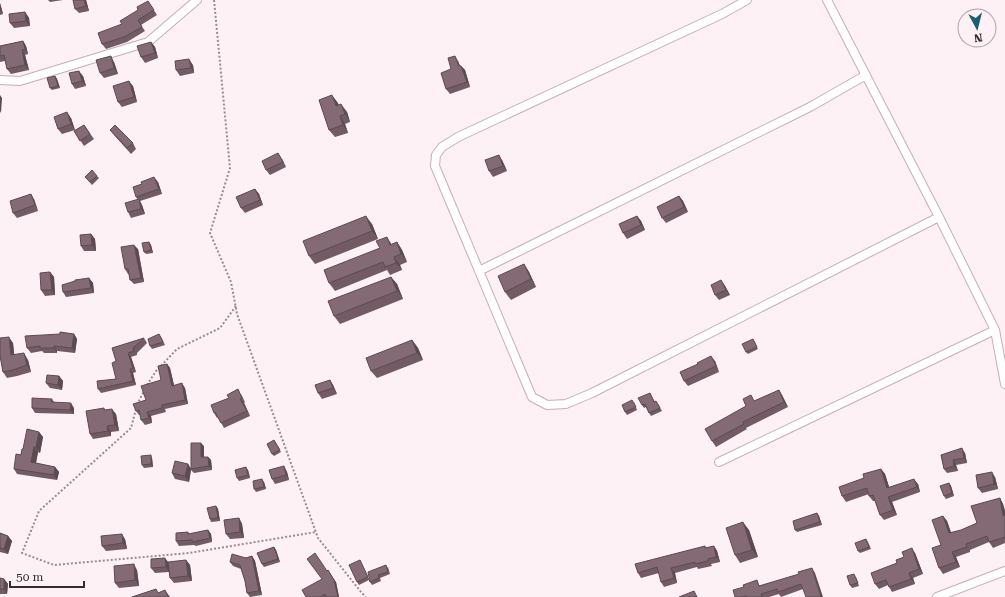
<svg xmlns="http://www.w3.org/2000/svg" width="1005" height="597" font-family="'Roboto Serif',serif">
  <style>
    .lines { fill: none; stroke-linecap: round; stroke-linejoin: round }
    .street-casing { stroke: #c9adb8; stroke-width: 10 }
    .path { stroke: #988c91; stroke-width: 2; stroke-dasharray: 2 2; stroke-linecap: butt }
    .street { stroke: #fff; stroke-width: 8 }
    .wall { fill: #725b65 }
    .shaded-wall { fill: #5c4a52 }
    .building { fill: #846a75; stroke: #5c4a52 }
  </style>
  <rect width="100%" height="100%" fill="#fdf1f6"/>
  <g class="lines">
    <g class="street-casing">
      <path id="street" d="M747 0 722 14 458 137 442 147 436 155 435 166 532 397 547 405 566 404 592 393 939 217
        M827 0 939 217 995 330 1005 384
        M0 80 20 81 148 42 197 0
        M479 271 810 107 866 75
        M719 462 995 330
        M937 597 1005 571"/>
    </g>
    <path class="path" d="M214 0 230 168 210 233 231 282 237 314 318 538 361 592 366 597
      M147 385 156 371 177 349 220 328 236 306
      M137 405 144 391
      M136 409 131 428 39 511 22 553 54 565 189 553 316 532"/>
    <use href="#street" class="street"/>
  </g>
  <path class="wall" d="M48 0H63L50 2Z
    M73 0H86L89 11 79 13 75 9Z
    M148 1 157 15 141 25 145 31 127 42 106 49 102 44 122 24Z
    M0 3 3 14 0 15Z
    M25 12 29 18 30 26 14 28 10 23Z
    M23 41 26 46 28 54 25 55 29 70 11 74 7 69 5 61 0 62V46Z
    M151 42 155 47 158 58 145 63 141 57Z
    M458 61 460 66H461L465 70 470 87 450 94 446 89 451 69Z
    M114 62 118 74 104 78 100 73Z
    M193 65 194 73 180 76 176 70Z
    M55 76 57 79 60 88 52 90 50 88Z
    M83 76 86 86 75 89 72 84Z
    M133 86 137 102 122 107 118 102Z
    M338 103V105L347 112 350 122 345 124 348 133 335 137 329 130Z
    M71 118 75 130 62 134 58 129Z
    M84 125 94 139 84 146 74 131Z
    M110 130 133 143 136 149 131 154 114 135Z
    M282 159 286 167 270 175 266 170Z
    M502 160 507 171 493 177 489 171Z
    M97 176 99 178 92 185 85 177Z
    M158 182 162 194 140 201 142 205 145 214 131 218 128 212 138 200 136 197Z
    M255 189 259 194 263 205 245 213 241 208Z
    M679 196 683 201 688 212 666 223 662 218Z
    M34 199 38 211 17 218 13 213Z
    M637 216 641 221 645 230 627 239 623 233Z
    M372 224 378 239 315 264 309 256Z
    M91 234 95 239 96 251H84L81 246Z
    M149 242 151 245 153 253 146 254 144 252Z
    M397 242 402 250 407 262 400 265 402 270 390 275 387 270 335 291 329 283 392 244Z
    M138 249 144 282 134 284 130 280 129 274H128L125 269Z
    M524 264 529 272 536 287 511 300 505 292Z
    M50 272 54 277 55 295 45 296 41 290Z
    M391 277 397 284 403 299 340 324 334 316Z
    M89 278 93 283 94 293 66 297 63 292 75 281Z
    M721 280 725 286 730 295 719 300 715 295Z
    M74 334 77 339 75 353 57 351V353H44L42 351 31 353 27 348Z
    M159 334 161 337 165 345 152 349 150 346Z
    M0 338 13 343 14 355 28 360 31 372 17 376 7 378 3 372 1 359H0Z
    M144 338 147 343 137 353V355L131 357 136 372 133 373 136 385 101 393 98 389 116 379V361Z
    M753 339 758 349 748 354 746 352Z
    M412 340 418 348 423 360 377 378 371 371Z
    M715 361 719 372 688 386 684 381 698 364Z
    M167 364 170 368 174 385 185 388 188 404 165 409 166 412 151 416 152 423 145 425 141 420 140 415H139L136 411 146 400 161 380Z
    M59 376 63 381 62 390 50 388 46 383Z
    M330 380 333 385 337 394 322 399 318 393Z
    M779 390 782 395 788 407 746 428 747 429 716 447 712 441 746 406 755 401Z
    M650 393 655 402 658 404 662 411 651 416 646 407 644 408 642 405Z
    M241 394 245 402 244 403 250 416 224 428 218 417 217 418 214 413Z
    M52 399 54 402 74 408V414L35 413 32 408Z
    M634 402 637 410 627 415 625 412Z
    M104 408 105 410 116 414 119 431 111 432V436L93 439 90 434Z
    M39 432 43 437 40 453 38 452 36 463 55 467 59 472 57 480 17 474 14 469 23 449Z
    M274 440 281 452 274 456 272 454Z
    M204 446V457H208L211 460 212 470 194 473 191 470 189 482 175 479 172 473 188 464 191 469Z
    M965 453 967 463 956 465 958 471 947 473 944 469 941 455Z
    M152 458 153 467 144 468 142 465Z
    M284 466 287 472 289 480 275 484 272 479Z
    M881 469 885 474 889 487 918 484 920 492 892 502 897 515 884 520 880 515 875 501H873L869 496V494L846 502 842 496 864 478Z
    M248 470 250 478 239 481 237 478Z
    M995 477 998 489 982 493 978 488Z
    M264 482 266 489 256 492 254 489Z
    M949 483 951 486 954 496 946 499 944 496Z
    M1000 498 1003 504 1005 511V543L993 548 989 542 970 550V552L956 557 960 567 943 574 939 568 943 516 947 521 951 533 961 530 977 523Z
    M216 506 218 509 220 521 211 522 210 519Z
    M817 513 819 516 822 525 797 532 795 530Z
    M239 518 242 524 244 538 230 539 226 534Z
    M208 530 211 534 212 542 196 546 194 545 179 546 176 541 188 532 189 534Z
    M749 530 758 557 740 563 735 555Z
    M0 533 8 536 12 541 8 554 0 552Z
    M125 539 127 549 106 551 102 546Z
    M866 539 868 542 871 549 860 553 858 551Z
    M705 546 706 548 714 546 717 551 720 562 711 564 712 566 698 569 697 567 675 573 677 583 664 587 661 582 659 573 641 578 638 573Z
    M274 547 276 550 280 562 264 567 262 564Z
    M915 553 923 574 913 578 915 584 892 592 888 585 879 589 875 584 897 563Z
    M252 556 255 561 262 595 250 597 247 593 245 581 241 569 233 566 230 562Z
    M186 560 190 565 192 581 174 583 170 578 169 572 155 573 151 568 168 563Z
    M360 560 369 579 388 567 390 574 380 578 381 581 372 585 370 582 369 580 359 585 357 582Z
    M137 570 139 586 119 588 115 583Z
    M815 573 803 589 781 597 779 594 769 597H735L760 585V586Z
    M856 577 859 586 852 588 850 585Z
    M0 578 4 579 8 584 7 594H0Z
    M336 582 339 597H306Z"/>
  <path class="shaded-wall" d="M84 0H86L89 11 86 6Z
    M0 3 3 14 0 10Z
    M25 12 29 18 30 26 26 21Z
    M23 41 26 46 28 54 25 49Z
    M151 42 155 47 158 58 155 53Z
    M22 50 25 55 29 70 25 65Z
    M111 56 114 62 118 74 114 68Z
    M455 56 458 61 462 71 459 66Z
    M189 59 193 65 194 73 191 68Z
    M461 66 465 70 470 87 467 82Z
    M79 71 83 76 86 86 82 81Z
    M55 76 57 79 60 88 58 86Z
    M129 81 133 86 137 102 134 97Z
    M0 95 2 98 1 113 0 111Z
    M332 95 338 103 342 114 336 106Z
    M341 104 347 112 350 122 345 114Z
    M67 112 71 118 75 130 71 124Z
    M340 116 345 124 348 133 343 125Z
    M278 153 282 159 286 167 283 162Z
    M499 155 502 160 507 171 503 166Z
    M154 177 158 182 162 194 159 189Z
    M255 189 259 194 263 205 260 200Z
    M31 194 34 199 38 211 35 205Z
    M679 196 683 201 688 212 684 207Z
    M139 199 142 205 145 214 141 209Z
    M366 216 372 224 378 239 372 231Z
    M637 216 641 221 645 230 641 225Z
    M91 234 95 239 96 251 92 245Z
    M387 237 392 245H390Z
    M149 242 151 245 153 253 151 250Z
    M397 242 402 250 407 262 401 254Z
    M134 245 138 249 144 282 141 278Z
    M394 257 400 265 402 270 396 263Z
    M524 264 529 272 536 287 531 279Z
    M50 272 54 277 55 295 52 290Z
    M391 277 397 284 403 299 397 291Z
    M89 278 93 283 94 293 91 288Z
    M721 280 725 286 730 295 726 290Z
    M74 334 77 339 75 353 72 348Z
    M9 337 13 343 15 361 11 355Z
    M412 340 418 348 423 360 417 353Z
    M54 346 57 351V353L54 348Z
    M24 353 28 360 31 372 27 365Z
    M128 353 131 357 136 372 133 368Z
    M711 356 715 361 719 372Z
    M167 364 170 368 175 390 172 386Z
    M130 369 133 373 136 385 133 381Z
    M59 376 63 381 62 390 58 385Z
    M330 380 333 385 337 394 333 388Z
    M182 383 185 388 188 404 185 400Z
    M779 390 782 395 788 407 784 402Z
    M240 399 244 403 250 416 247 411Z
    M71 403 74 408V414L70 410Z
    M112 409 116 414 119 431 115 425Z
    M147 412 151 416 152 423 149 418Z
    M107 426 111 432V436L108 431Z
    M39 432 43 437 40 453 36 447Z
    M201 443 204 446V461L201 457Z
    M34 447 38 452 35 468 31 462Z
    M962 448 965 453 967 463 964 458Z
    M151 455 152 458 153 467 151 464Z
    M208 457 211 460 212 470 209 466Z
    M953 460 956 465 958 471 954 466Z
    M188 464 191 469 189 482 185 476Z
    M284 466 287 472 289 480 286 475Z
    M55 467 59 472 57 480 54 475Z
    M246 467 248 470 250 478 248 475Z
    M881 469 885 474 891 493 887 488Z
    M992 472 995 477 998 489 994 484Z
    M262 479 264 482 266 489 264 487Z
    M914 479 918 484 920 492 917 487Z
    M949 483 951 486 954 496 952 493Z
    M888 497 892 502 897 515 893 510Z
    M1000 498 1003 504 1005 511V518L1003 516Z
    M216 506 218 509 220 521 218 518Z
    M817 513 819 516 822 525 820 522Z
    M943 516 947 521 953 538 949 533Z
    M239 518 242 524 244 538 240 532Z
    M743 522 749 530 758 557 752 550Z
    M208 530 211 534 212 542 210 538Z
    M122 534 125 539 127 549 123 543Z
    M8 536 12 541 8 554 4 549Z
    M714 546 717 551 720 562 716 557Z
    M274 547 276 550 280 562 278 559Z
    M912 548 915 553 923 574 919 569Z
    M952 552 956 557 960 567 956 562Z
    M252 556 255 561 262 595 259 591Z
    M165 558 169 563V572L166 567Z
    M186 560 190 565 192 581 188 576Z
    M134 564 137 570 139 586 135 580Z
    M671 568 675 573 677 583 674 578Z
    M812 568 815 573 823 597H821Z
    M328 570 336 582 339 597H338Z
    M909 573 913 578 915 584 911 579Z
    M4 579 8 584 7 594 4 589Z
    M165 590 170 597H168Z"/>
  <path class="building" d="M73 0H84L86 6 75 9Z
    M148 1 154 10 138 20 142 27 124 37 102 44 98 33 122 24 120 21 138 10 137 7Z
    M25 12 26 21 10 23 9 14Z
    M23 41 25 49 22 50 25 65 7 69 4 55 0 56V46Z
    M151 42 155 53 141 57 137 46Z
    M111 56 114 68 100 73 96 60Z
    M455 56 459 66H461L467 82 446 89 441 73 451 69 448 58Z
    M189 59 191 68 176 70 175 61Z
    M79 71 82 81 72 84 69 73Z
    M55 76 58 86 50 88 47 78Z
    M129 81 134 97 118 102 113 86Z
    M332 95 336 106 341 104 345 114 340 116 343 125 329 130 319 100Z
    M67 112 71 124 58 129 54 117Z
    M84 125 90 134 80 141 74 131Z
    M115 125 133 143 127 148 110 130Z
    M278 153 283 162 266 170 262 161Z
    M499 155 503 166 489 171 485 160Z
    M92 170 97 176 90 182 85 177Z
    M154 177 159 189 136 197 133 187 142 184 141 182Z
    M255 189 260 200 241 208 236 197Z
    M31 194 35 205 13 213 10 201Z
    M679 196 684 207 662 218 657 207Z
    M139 199 141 209 128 212 125 203Z
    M366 216 372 231 309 256 303 241Z
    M637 216 641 225 623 233 619 224Z
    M91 234 92 245 81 246 80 235Z
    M387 237 390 245 397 242 401 254 394 257 396 263 385 267 383 262 329 283 324 270 380 248 376 241Z
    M149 242 151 250 144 252 142 243Z
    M134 245 141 278 130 280 128 269H125L121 247Z
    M524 264 531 279 505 292 498 276Z
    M50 272 52 290H41L40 273Z
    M391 277 397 291 334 316 328 301Z
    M89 278 91 288 63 292 62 285 75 281V280Z
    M721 280 726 290 715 295 711 285Z
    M60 332 74 334 72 348 54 346V348H40V346L27 348 25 336 60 334Z
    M159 334 163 342 150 346 148 339Z
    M9 337 11 355 24 353 27 365 13 370 3 372 0 356V338Z
    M144 338 133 348 134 351 128 353 133 368 130 369 133 381 98 389 97 381 116 379 112 363 116 361 112 348Z
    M753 339 757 347 746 352 742 344Z
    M412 340 417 353 371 371 366 358Z
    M711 356 716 366 684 381 680 372 698 364 697 363Z
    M167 364 172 386 182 383 185 400 162 405V408L147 412 149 418 141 420 139 410 136 411 133 404 146 400 141 386 161 380 158 366Z
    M47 375 59 376 58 385 46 383Z
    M330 380 333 388 318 393 315 385Z
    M238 389 242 398 240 399 247 411 221 423 215 412 214 413 211 405 229 398 227 395Z
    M779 390 784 402 743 422 744 424 712 441 705 429 746 406 743 399 751 395 754 401Z
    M650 393 654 402 656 401 660 408 649 413 645 404 642 405 638 398Z
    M32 398 52 399 51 402 71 403 70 410 32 408Z
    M632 400 636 407 625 412 622 405Z
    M104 408V410L112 409 115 425 107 426 108 431 90 434 86 411Z
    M27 429 39 432 36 447H34L31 462 55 467 54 475 14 469 16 454 21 455 22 449H23Z
    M274 440 280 450 272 454 267 444Z
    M191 443H201V457H208L209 466 191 469Z
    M962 448 964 458 953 460 954 466 944 469 941 455Z
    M151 455V464L142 465 141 456Z
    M175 461 188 464 185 476 172 473Z
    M284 466 286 475 272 479 269 470Z
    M246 467 248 475 237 478 235 470Z
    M881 469 887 488 914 479 917 487 888 497 893 510 880 515 873 495 869 496 867 488 842 496 839 487 864 478 863 474Z
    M992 472 994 484 978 488 976 475Z
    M262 479 264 487 254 489 253 481Z
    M949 483 952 493 944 496 940 486Z
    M1000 498 1003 516 1005 515V537L989 542 987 536 966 544 967 547 952 552 956 562 939 568 932 548 941 545 932 520 943 516 949 533 961 530 977 523 971 506Z
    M216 506 218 518 210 519 207 508Z
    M817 513 820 522 795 530 793 521Z
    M239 518 240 532 226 534 224 520Z
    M743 522 752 550 735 555 726 528Z
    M208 530 210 538 193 542 192 540 176 541V533L188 532V534Z
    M0 533 8 536 4 549 0 548Z
    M122 534 123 543 102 546 101 536Z
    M866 539 869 547 858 551 855 543Z
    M705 546V548L714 546 716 557 708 559V561L695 564V562L671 568 674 578 661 582 657 567 638 573 635 564Z
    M274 547 278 559 262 564 257 553Z
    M912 548 919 569 909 573 911 579 889 587 886 580 875 584 871 573 897 563 896 560 904 557 902 552Z
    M315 553 327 571 328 570 334 580 338 597H326L325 594 320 597H306L302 590 322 579 307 559Z
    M232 554 246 558 252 556 259 591 247 593 245 581 240 565 230 562Z
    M165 558 166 567 151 568V559Z
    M186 560 188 576 170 578 168 562Z
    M360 560 368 577 357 582 349 565Z
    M134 564 135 580 115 583 114 566Z
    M386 565 388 572 378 575 379 578 370 582 368 572Z
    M812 568 821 597H806L801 584 778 592 777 589 761 594 762 597H747L746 596 741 597H735L733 590 744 587 743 585 757 580 759 586 799 574 798 572Z
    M854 574 858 583 850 585 847 576Z
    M0 578 4 579V589H0Z
    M156 589 158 593 165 590 168 597H132Z
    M694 591 697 597H679Z"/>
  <g transform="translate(977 28) rotate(173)"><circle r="19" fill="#fdf1f6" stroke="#aea2a7"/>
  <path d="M0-3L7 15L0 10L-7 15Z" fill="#1b6072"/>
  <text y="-6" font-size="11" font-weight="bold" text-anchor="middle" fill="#372b30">N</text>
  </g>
  <path d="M10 581v6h74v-6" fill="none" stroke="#372b30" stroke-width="2"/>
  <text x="16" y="581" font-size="12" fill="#372b30" stroke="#fdf1f6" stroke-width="3" paint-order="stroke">50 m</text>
</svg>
